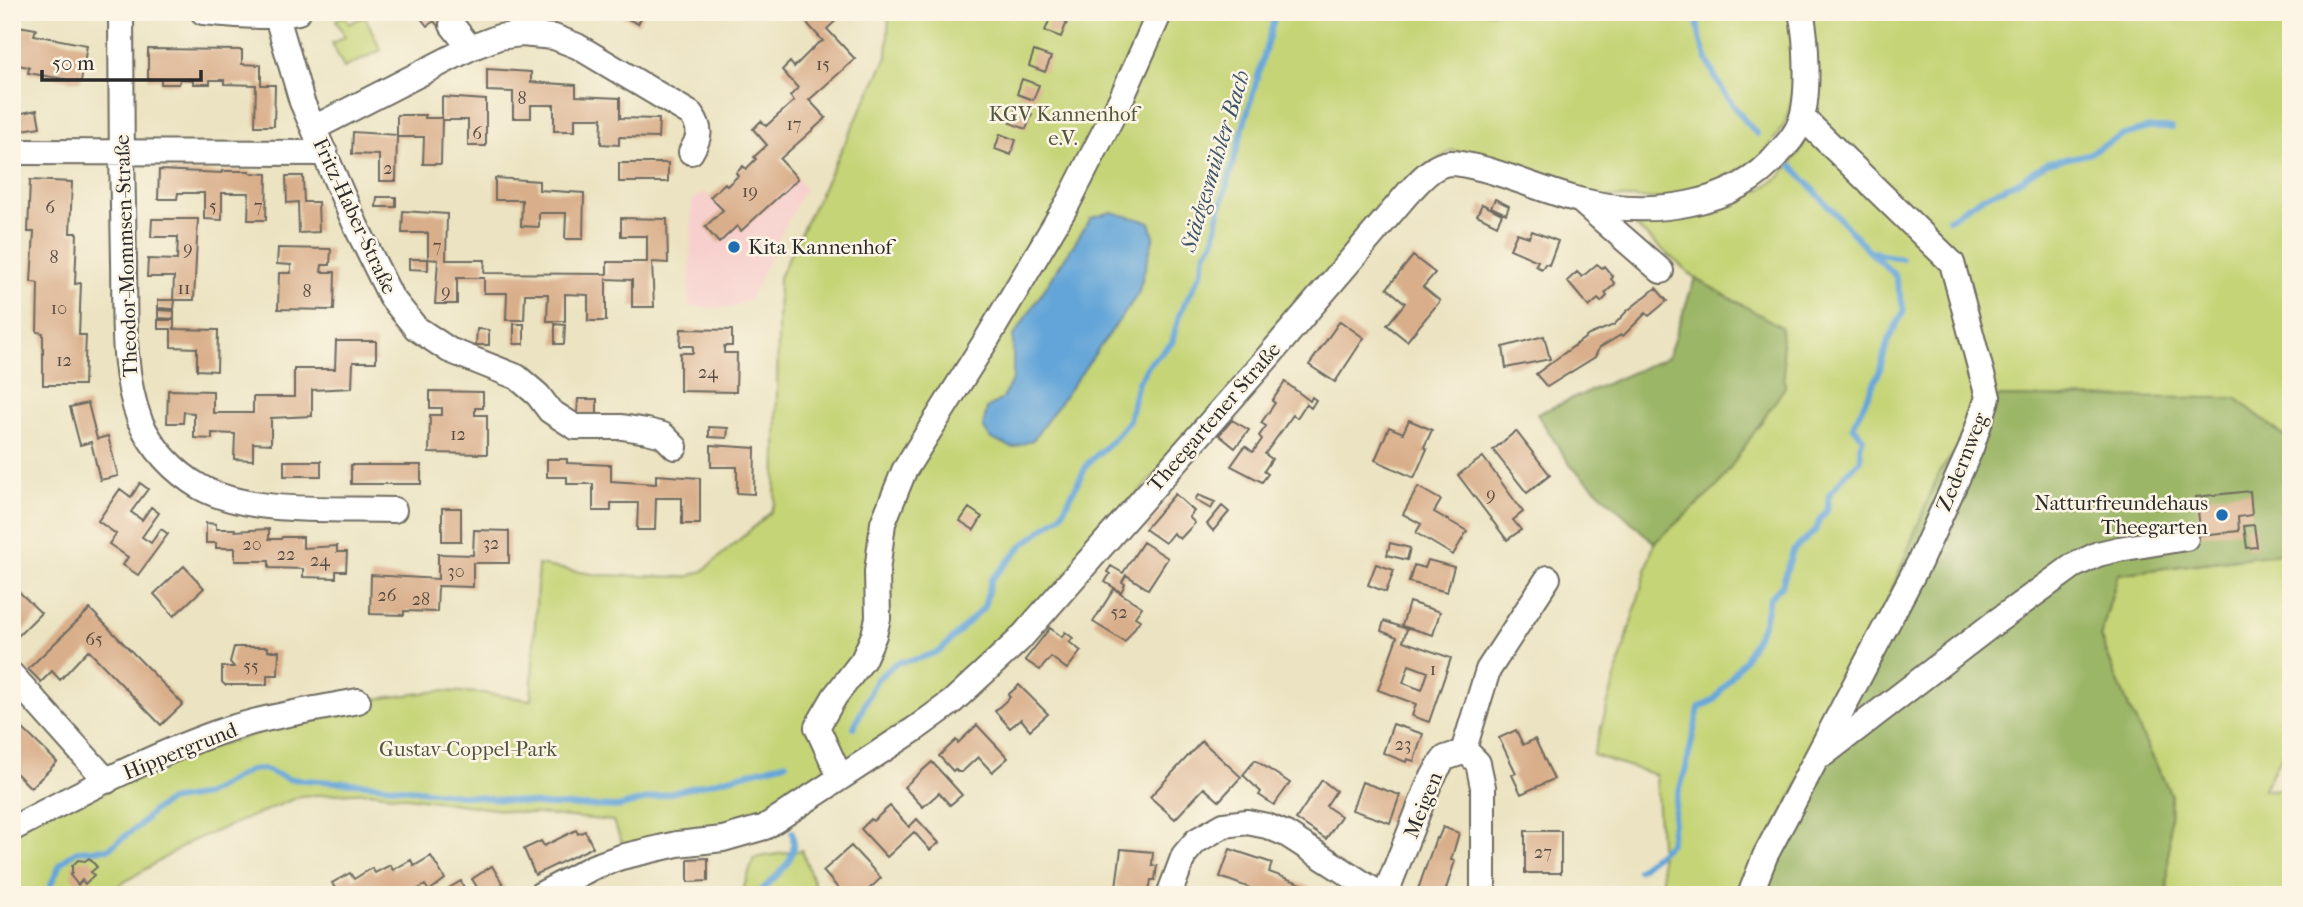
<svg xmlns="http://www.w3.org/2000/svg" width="2303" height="907" font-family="'IM FELL French Canon',serif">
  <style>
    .built { fill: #f7d0cd }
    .green { fill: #c5d476; stroke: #788050; stroke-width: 2 }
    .forest { fill: #9cb667; stroke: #647049; stroke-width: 2 }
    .water { fill: #64a5d8; stroke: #486882; stroke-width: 2 }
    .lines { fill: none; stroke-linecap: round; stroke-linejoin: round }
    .stream { stroke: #64a5d8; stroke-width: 6 }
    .building { fill: #d9ae8a; fill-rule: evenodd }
    .minor-casing { stroke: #6e6b60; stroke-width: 28 }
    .minor { stroke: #fff; stroke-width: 24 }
    .poi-dot { fill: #1f6fb2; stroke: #fcf5e5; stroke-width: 2.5 }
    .labels { text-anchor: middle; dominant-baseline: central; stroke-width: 5; stroke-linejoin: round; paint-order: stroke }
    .number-label { font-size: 18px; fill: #564c43 }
    .park-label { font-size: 21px; fill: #52553e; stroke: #fcf5e5 }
    .street-label { font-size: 21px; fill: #2b2b2b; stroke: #fcf5e5 }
    .poi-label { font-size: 21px; fill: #2b2b2b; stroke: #fcf5e5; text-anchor: start }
    .water-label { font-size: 23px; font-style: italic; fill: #3f5668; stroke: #fcf5e5 }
  </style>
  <rect width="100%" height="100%" fill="#fcf5e5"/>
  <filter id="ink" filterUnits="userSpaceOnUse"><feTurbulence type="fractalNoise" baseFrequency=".0143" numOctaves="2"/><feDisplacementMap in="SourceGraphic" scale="14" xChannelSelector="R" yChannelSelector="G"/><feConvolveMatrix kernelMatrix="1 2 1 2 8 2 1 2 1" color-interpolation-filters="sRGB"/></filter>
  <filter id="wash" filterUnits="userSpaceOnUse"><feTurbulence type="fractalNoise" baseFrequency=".00686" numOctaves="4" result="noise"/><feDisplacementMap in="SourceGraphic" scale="28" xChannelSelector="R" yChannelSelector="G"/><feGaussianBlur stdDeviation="1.57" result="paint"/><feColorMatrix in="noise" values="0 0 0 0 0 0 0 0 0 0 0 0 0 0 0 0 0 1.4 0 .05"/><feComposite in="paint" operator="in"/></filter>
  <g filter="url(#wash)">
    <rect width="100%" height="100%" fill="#ebe3c1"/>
    <path class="built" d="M767 145 805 187 749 300 732 308 689 307 692 201 705 192 710 197 725 183 728 186 738 176 736 173 743 166 746 169 756 160 754 157Z"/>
    <path class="green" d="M889 12H2291V442L2236 398 1867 651 1741 895H1663L1656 775 1593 755 1654 543 1717 487 1781 327 1695 278 1625 217 1681 219 1734 205 1779 178 1802 149 1815 102 1796 83 1785 124 1760 159 1715 182 1664 199 1600 197 1497 160 1452 150 1430 165 1034 610 948 691 773 814 725 831 624 847 613 821 516 812 370 792 301 796 192 841 103 895H12V829L107 781 358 701 439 691 483 693 531 700 538 565 598 575 687 577 703 571 770 513 775 503 779 277 887 57Z
      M345 15 349 24 365 16 381 50 344 68 332 43 345 37 336 20Z
      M2291 552V740L2263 790 2291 789V895H2167L2171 795 2129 708 2100 637 2118 574Z
      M802 850 818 895H741L754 858Z"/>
    <path class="forest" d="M1695 278 1781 327 1785 387 1717 487 1654 543 1571 466 1537 414 1668 357Z
      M1998 397 2236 398 2291 442V552L2118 574 2100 637 2129 708 2171 795 2167 895H1741L1867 651 1939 472Z"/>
    <path class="water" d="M1111 212 1150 222 1154 236 1138 294 1033 440 1013 448 991 439 983 427 987 408 1003 398 1013 378V337L1091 218Z"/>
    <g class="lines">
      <path class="stream" d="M1697 12C1697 57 1727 102 1757 134
        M1949 219 1981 198 2017 182 2047 163 2088 154 2121 136 2148 128H2172
        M1873 252 1902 259
        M854 727 876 680 896 663 921 658 940 651 984 607 991 580 1024 544 1061 515 1088 463 1112 441 1129 420 1138 382 1150 363 1172 343 1179 315 1201 273 1205 253 1214 241 1218 216 1276 12
        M1638 870 1670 843 1676 801 1686 768 1699 708 1714 700 1744 660 1764 623 1769 599 1782 585 1793 551 1816 530 1819 520 1827 511 1829 495 1848 471 1861 460 1860 446 1863 438 1853 426 1879 373 1888 340 1904 311 1895 275 1870 252 1792 166
        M46 895 61 863 76 851 108 849 140 825 152 812 168 801 205 795 250 770 263 769 289 779 367 784 546 805 617 807 786 763
        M757 895C776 875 800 861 792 832"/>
    </g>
    <g id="blocks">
      <path class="building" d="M416 12H467L443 32 434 21 427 26Z
        M613 12H644L638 24Z
        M797 12H845L827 29 855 59 809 100 826 118 780 159 798 179 741 231 737 226 719 243 705 227 723 210 710 197 725 183 727 186 738 176 736 173 743 166 746 169 756 159 754 157 767 145 753 129 761 121 766 126 794 101 790 96 798 88 782 70 790 62 794 67 817 44 823 41Z
        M1051 16 1067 22 1061 37 1045 31Z
        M12 25 36 29 34 35 87 45 81 82 28 73 29 67 12 64Z
        M148 49 242 50V64L261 65V85H275L274 126H255L256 85 224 84V80H210V84H193V80L180 79 179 84H161V79H148Z
        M1034 51 1051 57 1045 72 1029 66Z
        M487 69 531 72V82L576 85V96L620 98V118L659 119 658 138 619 137V145L601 144 602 118H575V131H554V105H531V118H513V92L487 91Z
        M1022 79 1039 85 1033 100 1017 94Z
        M442 97 486 100V146H468V120H442Z
        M1016 108 1032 114 1026 129 1010 123Z
        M37 110 40 127 12 132V115Z
        M397 115H425V118H442L441 164H423L424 137H397L396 181H379V155L352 154 353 132 397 135Z
        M1000 134 1016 140 1011 155 995 149Z
        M619 163H668V182H619Z
        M159 170 222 173V171H250V173L267 174 266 220H248L249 193H222V220L204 219V193H178L177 199H158Z
        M286 176H303L304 202H318L319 232 299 233 298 202 287 203Z
        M495 178 539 181V190L584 193 583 239H565L566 213H539V227L521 226 522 200H495Z
        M30 180 72 182 70 233H77L75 284 81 283 79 335H86L84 385H43V333L37 332 38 283 31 282 34 232H28Z
        M377 197H396V207H376Z
        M1495 199 1509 206 1506 214 1491 207Z
        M1482 204 1502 214 1497 225 1477 215Z
        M403 211 447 214 446 260H485L484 273 607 274V262H647V236H621V218L667 219 668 263 652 262 654 307H632V280L606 279V321H588V295L565 294V321H547L548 294H525L524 320H506L507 293H484V278H457V304H435L438 260 428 259V233H402Z
        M152 219H198L194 300H175L174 309 158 308V300H173L174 277H147L148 259 177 260 178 237H151Z
        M1532 231 1558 241 1549 265 1545 264 1542 269 1535 266 1538 261 1510 249 1517 233 1529 237Z
        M278 248 331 249 330 265H322L321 272H335L334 310 278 309 279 273H291V265L277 264Z
        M1413 256 1435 273 1423 287 1440 301 1407 341 1387 325 1405 303 1387 288Z
        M409 259H428V270L409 269Z
        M1597 264 1602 268 1604 266 1613 277 1611 279 1615 284 1605 293 1607 296 1601 302 1598 299 1589 307 1567 281 1577 272 1582 277Z
        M1656 288 1667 301 1649 316 1646 313 1623 336 1621 335 1599 348 1595 357 1547 387 1536 374 1589 335 1614 325 1627 311Z
        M158 310 174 311V319L158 318Z
        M158 320H174V329L218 330 217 371 197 370V348L171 347V329H158Z
        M1340 321 1364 338 1335 382 1309 365Z
        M514 324H524V344H514Z
        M555 324 565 325 564 344H555Z
        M477 329 489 330V345H476Z
        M681 329 732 330V346H724V353H737L736 392 680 391V353H693V346H680Z
        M1544 336 1550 359 1506 368 1503 347Z
        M336 341H376V362H353L352 388 312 390V416L271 418V444L253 443V460L234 459 235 434 212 433V439L194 438V413L184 412 183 423H167L168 390 213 391V413H253V397H294V369H335Z
        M1285 382 1310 401 1312 397 1316 400 1311 408 1306 404 1297 418 1293 415 1265 454 1272 459 1264 471 1268 474 1262 482 1231 466 1245 446 1253 452 1262 439 1259 436 1266 426 1261 423 1275 403 1272 401Z
        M430 391 483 392V408H475V415H487V454L429 453 430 415H442V408H430Z
        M578 399H597V415H577Z
        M88 403 97 439 108 436 118 476 100 480 91 442 80 445 70 407Z
        M1232 420 1249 430 1235 448 1219 435Z
        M1409 420 1432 430 1424 447 1427 449 1414 478 1375 460 1389 427 1403 433Z
        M709 427 728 428 727 438 709 437Z
        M1516 431 1550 475 1527 493 1493 450Z
        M711 445 755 448 754 494 737 493V467H711Z
        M1483 457 1523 512 1513 520 1521 530 1507 540 1458 475Z
        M547 459H567V463L611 465V481L656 484V475L700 478V524H682V498H656L655 530H637L638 503H611V511H593V484H567V477H547Z
        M284 461H321V476H284Z
        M351 465H421V484H351Z
        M140 483 148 489 131 512 142 520 151 507 159 513 142 537 151 543 161 529 168 534 138 575 123 565 128 557 109 544 116 534 98 521 120 489 131 497Z
        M1418 487 1441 500 1434 512 1467 531 1453 555 1416 533 1421 524 1403 514Z
        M2250 491 2252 515 2238 517 2239 531 2201 535 2196 497Z
        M1175 494 1194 511 1189 517 1195 523 1180 539 1173 533 1165 543 1145 529Z
        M1198 495 1215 502 1211 509 1195 500Z
        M1222 506 1229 512 1213 531 1207 524Z
        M442 508H461V541H442Z
        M969 508 982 517 974 530 960 521Z
        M206 523 216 524V529H235V531L269 529V539H281L282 537H303V548L337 546V552H347L346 571H336V578L303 577V569L269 568V561H235V548H216V543H206Z
        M2254 525 2257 547 2247 548 2244 526Z
        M474 530 509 531V563H473V587L438 586 437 612 404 611V615L370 614 371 575 438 579V554L473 555Z
        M1143 542 1168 558 1148 589 1126 575 1122 582 1125 584 1121 592 1105 582 1110 574 1107 572 1111 566 1123 573Z
        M1390 543 1410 548 1407 560 1387 555Z
        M1428 560 1454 567 1447 592 1409 582 1414 565 1425 568Z
        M1376 564 1394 570 1386 592 1368 585Z
        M184 566 204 588 174 616 154 594Z
        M12 585 41 613 17 637 12 632Z
        M1114 589 1142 607 1135 617 1140 620 1125 642 1093 622Z
        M1409 602 1440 612 1433 635 1402 626Z
        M90 609 183 704 161 725 88 650 60 680 52 671 41 682 28 669Z
        M1384 621 1407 629 1403 641 1451 658 1429 722 1412 716 1416 704 1378 690 1397 637 1381 631ZM1409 665 1428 672 1422 690 1403 683Z
        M1050 628 1062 637 1065 632 1073 638 1069 642 1081 651 1067 669 1051 657 1040 670 1025 660Z
        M234 647H268V651H279L278 675H267V685H225L222 682V667H234L230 662Z
        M1019 685 1048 714 1030 730 1021 719 1010 728 995 711 1010 697 1008 695Z
        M12 714 20 722 18 724 57 762 31 788 12 769Z
        M1393 724 1423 734 1414 761 1407 759 1406 762 1383 753Z
        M977 725 1008 758 992 772 978 757 962 772H958L955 769 953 771 939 756 956 740 958 743Z
        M1516 730 1523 745 1535 739 1554 779 1521 794 1512 775 1516 773 1499 738Z
        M1202 741 1241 777 1219 801 1204 788 1175 819 1150 797Z
        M1255 760 1290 783 1274 805 1259 795 1261 792 1243 775Z
        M932 762 962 795 950 805 939 793 923 807 904 787Z
        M1322 780 1336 791 1326 806 1341 816 1326 839 1296 819Z
        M1362 782 1400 795 1390 823 1352 810Z
        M890 806 909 827 917 819 939 843 930 850 914 832 887 857 861 829 871 819 873 821Z
        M1443 827 1459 833 1451 860 1455 861 1444 895H1416L1436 838 1438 839Z
        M576 830 578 834 585 831 593 847 535 875 524 849 541 841 544 846Z
        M1525 831H1561V873H1525Z
        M851 846 881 878 863 895H830L838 888 823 871Z
        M1121 849 1153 852 1152 865 1157 866 1155 880H1151L1149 891 1144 890V895H1122L1123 888 1116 887Z
        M1230 849 1272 863 1269 872 1310 887 1307 895H1260L1261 892 1220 877Z
        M431 856 445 879 429 891 425 885 408 895 404 890 395 895H387L386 892 382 895H339L332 883 350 873 354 879 372 868 375 873 390 865 393 870 411 860 414 866Z
        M89 858 97 867 91 872 94 875 85 884 82 880 78 885 70 875 72 873V866L78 860 85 861Z
        M708 858V881L688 882V859Z
        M492 866 506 889 496 895H482L472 879Z
        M461 881 467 895H453L449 888Z"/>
    </g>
  </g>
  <g filter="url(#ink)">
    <use href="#blocks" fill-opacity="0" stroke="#6e6b60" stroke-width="2"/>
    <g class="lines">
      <g class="minor-casing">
        <path id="minor" d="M121 12C121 96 122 179 124 262 125 313 121 372 140 421 152 448 174 472 200 487 249 515 337 508 394 510
          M203 12C235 15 266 19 298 12
          M277 17 302 102 356 226 391 297 416 328 449 350 517 377 538 395 550 411 575 427H622L647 431 663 435 675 447
          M452 25 470 48
          M314 128 470 48 499 37 521 34 554 37 577 46 691 114C702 129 700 137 691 152
          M12 152 325 153
          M1582 202 1661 271
          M12 675 107 781
          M1463 752 1488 670 1548 578
          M1824 754 1993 624 2073 566 2098 554 2119 549 2186 538
          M840 777 817 727 835 696 863 660 874 635 878 618 877 572 883 523 904 471 987 339 1069 201 1122 97 1160 12
          M12 829C78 794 146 758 216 733 262 717 311 710 358 701
          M540 895 593 867 621 857 677 844 723 839 765 827 915 729 952 702 1019 640 1268 357 1408 193C1419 182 1433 164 1450 163 1463 163 1475 167 1487 170 1519 179 1550 193 1583 201 1647 217 1735 208 1779 153 1787 144 1796 135 1800 123 1810 99 1807 38 1801 12
          M1169 895 1184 855 1196 841 1224 825 1247 822 1267 826 1286 834 1381 895
          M1385 895 1429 784 1439 766 1445 758 1463 752 1470 755 1478 763 1483 787V895
          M1750 895 1765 856 1919 563 1971 448 1988 397 1952 263 1802 117"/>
      </g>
      <use href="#minor" class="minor"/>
    </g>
  </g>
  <g class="poi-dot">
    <circle cx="734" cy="247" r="7"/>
    <circle cx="2222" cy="515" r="7"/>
  </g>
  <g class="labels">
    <g class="number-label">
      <text x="823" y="64">15</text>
      <text x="522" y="98">8</text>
      <text x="794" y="124">17</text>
      <text x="477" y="133">6</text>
      <text x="388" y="168">2</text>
      <text x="750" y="191">19</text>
      <text x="213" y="206">5</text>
      <text x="258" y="206">7</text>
      <text x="50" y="207">6</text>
      <text x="437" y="246">7</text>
      <text x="188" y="248">9</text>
      <text x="54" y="257">8</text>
      <text x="184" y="288">11</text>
      <text x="307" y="291">8</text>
      <text x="446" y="291">9</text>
      <text x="59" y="308">10</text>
      <text x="64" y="360">12</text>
      <text x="708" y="372">24</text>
      <text x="458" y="434">12</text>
      <text x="1491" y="494">9</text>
      <text x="491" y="543">32</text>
      <text x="252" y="544">20</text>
      <text x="286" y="554">22</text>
      <text x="320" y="560">24</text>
      <text x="456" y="571">30</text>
      <text x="387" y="595">26</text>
      <text x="421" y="599">28</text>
      <text x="1119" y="612">52</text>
      <text x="94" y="639">65</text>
      <text x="251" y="666">55</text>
      <text x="1433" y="669">1</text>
      <text x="1403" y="744">23</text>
      <text x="1543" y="852">27</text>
    </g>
    <g class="park-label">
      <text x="1063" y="114">KGV Kannenhof<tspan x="1063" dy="24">e.V.</tspan></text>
      <text x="468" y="749">Gustav-Coppel-Park</text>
    </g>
    <g class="street-label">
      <text transform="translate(355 216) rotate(65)">Fritz-Haber-Straße</text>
      <text transform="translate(126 256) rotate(-92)">Theodor-Mommsen-Straße</text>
      <text transform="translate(1214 417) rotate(-49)">Theegartener Straße</text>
      <text transform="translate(1962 462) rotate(-68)">Zedernweg</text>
      <text transform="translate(180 751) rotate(-22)">Hippergrund</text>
      <text transform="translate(1423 805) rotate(-68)">Meigen</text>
    </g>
    <g class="poi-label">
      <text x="748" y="247">Kita Kannenhof</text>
      <text x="2208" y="503" text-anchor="end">Natturfreundehaus<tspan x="2208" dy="24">Theegarten</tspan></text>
    </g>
    <g class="water-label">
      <text transform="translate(1215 161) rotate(-73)">Städgesmühler Bach</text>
    </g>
  </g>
  <rect width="2303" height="907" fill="none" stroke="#fcf5e5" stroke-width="42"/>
  <path d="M42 70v10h159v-10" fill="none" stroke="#2b2b2b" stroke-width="3.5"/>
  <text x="52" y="70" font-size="21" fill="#2b2b2b" stroke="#fcf5e5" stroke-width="5" paint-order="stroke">50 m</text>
</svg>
